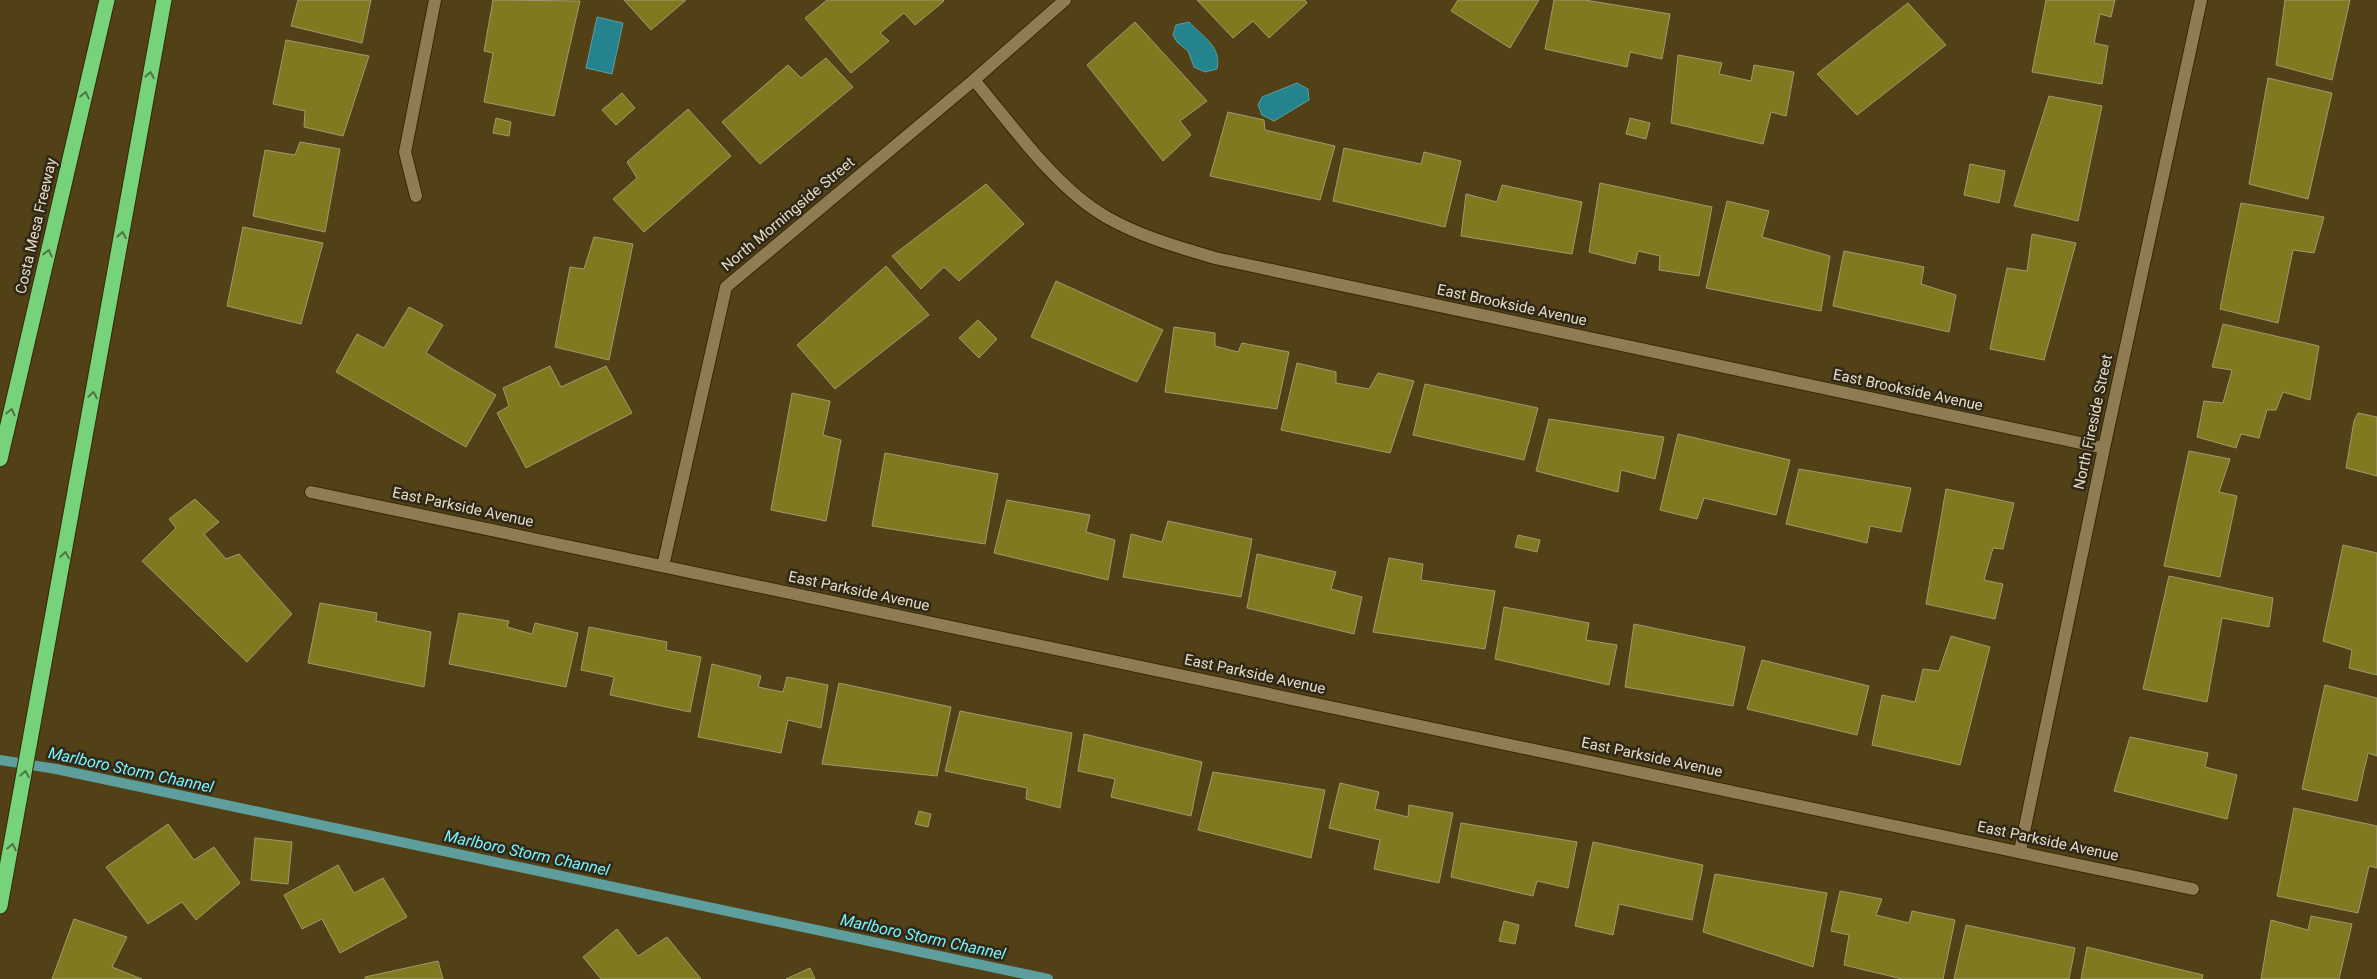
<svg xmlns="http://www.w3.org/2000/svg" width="2377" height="979" font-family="Roboto,sans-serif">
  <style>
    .water { fill: #24838c; stroke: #5e9e9d }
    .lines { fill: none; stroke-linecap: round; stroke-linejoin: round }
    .stream { stroke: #5e9e9d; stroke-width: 10 }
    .building { fill: #817920; stroke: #9e9b6e }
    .street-casing { stroke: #352708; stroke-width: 14 }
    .highway-casing { stroke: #352708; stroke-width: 17 }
    .street { stroke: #907c53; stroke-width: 12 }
    .highway { stroke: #77d379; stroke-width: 15 }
    .oneway { stroke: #507543 }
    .labels { text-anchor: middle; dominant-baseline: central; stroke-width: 5; stroke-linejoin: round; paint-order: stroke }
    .street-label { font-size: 15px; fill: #e6dcc6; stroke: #302817 }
    .water-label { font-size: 16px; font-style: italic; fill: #79f2fe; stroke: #302817 }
  </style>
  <rect width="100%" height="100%" fill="#524017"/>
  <path class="water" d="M597 17 623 23 612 74 586 68Z
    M1189 22C1203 37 1222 47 1217 69L1205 72 1194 67 1188 51 1177 42 1173 35 1176 25Z
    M1297 83 1308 89 1309 100 1274 121 1262 115 1258 105 1262 97Z"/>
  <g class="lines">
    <path class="stream" d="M0 760 56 769 1048 979"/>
  </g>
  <path class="building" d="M298 0H371L362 43 291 26Z
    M493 0 580 1 554 116 484 102 493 53 484 51Z
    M624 0H686L651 30Z
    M827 0H943L944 1 915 25 904 13 880 33 889 41 851 73 805 18Z
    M1197 0H1305L1307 3 1269 38 1253 21 1233 38Z
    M1458 0H1539L1510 48 1451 11Z
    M1554 0H1585L1670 14 1662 59 1630 52 1627 67 1545 49Z
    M2046 0H2115L2111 17 2100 14 2094 43 2108 46 2102 84 2032 72Z
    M2285 0H2350L2332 80 2276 65Z
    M1908 3 1946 45 1857 115 1817 74Z
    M1135 22 1207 101 1180 121 1191 135 1163 161 1087 65Z
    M286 40 369 56 343 136 304 127 305 111 273 104Z
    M1678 55 1722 63 1719 74 1751 81 1754 65 1794 72 1786 116 1771 112 1763 144 1671 123Z
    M826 58 853 87 760 164 722 122 788 65 801 78Z
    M2268 78 2332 93 2308 199 2249 184Z
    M622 93 635 108 616 125 602 110Z
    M2049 96 2102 106 2078 221 2014 206Z
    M688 109 731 156 644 232 613 199 637 178 627 162Z
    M1228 112 1264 120 1265 130 1335 146 1320 200 1210 176Z
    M496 118 511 122 509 136 493 133Z
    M1630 118 1650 123 1646 139 1626 134Z
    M300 142 340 149 325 232 253 216 265 150 295 155Z
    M1344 148 1421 164 1424 152 1461 161 1445 227 1333 201Z
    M1970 164 2005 171 1999 203 1964 195Z
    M1600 183 1712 207 1699 276 1659 270 1660 256 1638 251 1635 264 1589 252Z
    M986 184 1024 224 959 281 944 267 921 289 892 256Z
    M1502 185 1582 202 1572 254 1461 236 1466 194 1497 202Z
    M1727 201 1769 211 1762 237 1830 256 1821 311 1706 288Z
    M2241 203 2324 217 2314 253 2293 250 2278 323 2220 309Z
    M243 227 323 243 301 324 227 306Z
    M2032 234 2076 243 2044 360 1990 349 2007 268 2027 271Z
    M594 237 633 244 609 360 555 347 570 267 584 269Z
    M1844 251 1924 267 1921 284 1956 295 1949 332 1833 306Z
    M886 266 929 315 835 389 797 345Z
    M1056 281 1163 330 1137 382 1031 337Z
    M409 307 443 325 426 353 496 395 466 447 336 372 357 334 384 348Z
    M978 320 997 339 979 358 959 338Z
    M2223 324 2319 346 2310 400 2283 392 2276 410H2267L2259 438 2241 434 2236 448 2197 437 2204 401 2223 403 2232 370 2212 367Z
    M1174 327 1215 333V346L1238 352 1242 343 1289 352 1277 409 1165 392Z
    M1297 363 1336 372V383L1369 389 1378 373 1414 381 1390 453 1281 430Z
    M550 366 561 387 606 366 632 413 526 468 497 413 509 406 503 388Z
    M1425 384 1538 408 1524 460 1413 435Z
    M792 393 830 401 823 435 841 440 826 521 771 510Z
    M2358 413 2377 417V476L2346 468 2354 421Z
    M1549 419 1664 437 1655 479 1621 470 1618 492 1536 471Z
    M1678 434 1790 460 1776 515 1704 498 1697 519 1660 510Z
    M2189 451 2230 459 2219 492 2237 496 2220 577 2164 566Z
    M885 453 998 474 985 544 872 526Z
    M1799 469 1911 488 1901 532 1870 526 1867 543 1786 524Z
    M1946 489 2014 503 2003 549 1993 548 1984 580 2003 584 1995 619 1926 604Z
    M195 499 219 522 204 534 226 559 239 554 292 614 247 662 142 561 176 528 169 519Z
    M1007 500 1090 515 1086 532 1115 540 1108 580 994 553Z
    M1168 521 1252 539 1241 597 1123 577 1131 534 1162 542Z
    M1518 535 1540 540 1537 552 1515 547Z
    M2343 545 2377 553V675L2349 668 2352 650 2323 641Z
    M1257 554 1336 572 1331 589 1362 597 1354 634 1247 608Z
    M1389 558 1423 564 1421 580 1495 591 1485 649 1373 632Z
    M2169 576 2273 598 2269 627 2222 618 2207 702 2143 689Z
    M320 603 377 613 376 621 431 632 424 687 308 663Z
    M1504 607 1589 623 1586 640 1617 645 1609 685 1495 659Z
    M459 613 509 621 507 627 532 634 535 623 578 633 566 687 449 664Z
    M1634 624 1745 647 1733 706 1625 687Z
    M589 627 667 642 666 650 701 657 690 712 610 695 614 677 581 670Z
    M1951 636 1990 647 1960 765 1872 745 1882 695 1915 702 1923 669 1939 671Z
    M1762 660 1869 686 1857 735 1747 709Z
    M712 664 761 676 758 687 783 692 787 677 828 685 821 728 788 720 781 753 698 737Z
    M839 683 951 707 937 776 822 764Z
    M2325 685 2377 698V756L2368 753 2357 801 2302 789Z
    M960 711 1072 733 1060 808 1026 799 1027 788 945 771Z
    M1084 734 1202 762 1191 816 1111 797 1115 779 1078 771Z
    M2130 737 2208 753 2205 767 2237 775 2227 819 2114 791Z
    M1213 772 1325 790 1311 858 1198 830Z
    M1340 783 1379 792 1375 809 1408 817 1409 805 1453 813 1439 883 1374 869 1380 840 1329 828Z
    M2294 808 2377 826V868L2369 866 2358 913 2277 896Z
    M919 811 931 814 928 827 915 824Z
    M1461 823 1577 842 1568 888 1537 881 1533 896 1451 877Z
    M168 824 194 860 214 847 240 883 196 920 182 902 148 924 106 867Z
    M255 838 292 842 288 884 251 880Z
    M1593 842 1703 865 1692 920 1619 904 1613 935 1575 926Z
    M338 865 354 893 383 878 407 917 340 953 322 919 302 929 284 895Z
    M1715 874 1827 893 1813 967 1703 932Z
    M1840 891 1882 899 1876 915 1909 923 1912 911 1955 920 1943 979H1902L1844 965 1849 935 1831 931Z
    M2311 916 2352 924 2339 979H2261L2271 920 2308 930Z
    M74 919 127 937 112 967 142 979H52Z
    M1504 921 1519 925 1515 944 1499 941Z
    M1966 925 2075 948 2069 979H1954Z
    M617 929 638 956 667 937 701 979H601L583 957Z
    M2087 947 2203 975 2202 979H2081Z
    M438 961 443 979H365V977Z
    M810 968 815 979H786Z"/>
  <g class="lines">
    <g class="street-casing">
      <path id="street" d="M974 80C1012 125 1057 190 1108 218 1142 237 1178 247 1215 258L2104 448
        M416 196 405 152 435 0
        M311 492 2193 889
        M663 566 726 287 974 80 1065 0
        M2020 851 2104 448 2201 0"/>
    </g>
    <g class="highway-casing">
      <path id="highway" d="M0 459 107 0
        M0 906 164 0"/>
    </g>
    <use href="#street" class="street"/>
    <use href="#highway" class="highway"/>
  </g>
  <defs><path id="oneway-chevron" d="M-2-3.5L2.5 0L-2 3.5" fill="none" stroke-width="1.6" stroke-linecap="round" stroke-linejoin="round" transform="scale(1.25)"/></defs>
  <g class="oneway">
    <use href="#oneway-chevron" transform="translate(150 75) rotate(-80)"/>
    <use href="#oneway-chevron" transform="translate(85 95) rotate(-77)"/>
    <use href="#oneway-chevron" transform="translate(122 235) rotate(-80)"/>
    <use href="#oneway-chevron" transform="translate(48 253) rotate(-77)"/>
    <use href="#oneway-chevron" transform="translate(93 395) rotate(-80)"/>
    <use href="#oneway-chevron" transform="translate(11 412) rotate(-77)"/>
    <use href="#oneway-chevron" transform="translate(65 555) rotate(-80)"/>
    <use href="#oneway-chevron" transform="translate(25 774) rotate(-80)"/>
    <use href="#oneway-chevron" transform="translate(12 847) rotate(-79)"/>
  </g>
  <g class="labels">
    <g class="street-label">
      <text transform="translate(788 214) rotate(-40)">North Morningside Street</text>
      <text transform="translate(36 226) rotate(-77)">Costa Mesa Freeway</text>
      <text transform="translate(1512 305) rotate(12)">East Brookside Avenue</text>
      <text transform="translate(1908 390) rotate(12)">East Brookside Avenue</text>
      <text transform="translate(2093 422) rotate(-78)">North Fireside Street</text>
      <text transform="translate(463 507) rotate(12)">East Parkside Avenue</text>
      <text transform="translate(859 591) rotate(12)">East Parkside Avenue</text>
      <text transform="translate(1255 674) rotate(12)">East Parkside Avenue</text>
      <text transform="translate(1652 757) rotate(12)">East Parkside Avenue</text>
      <text transform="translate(2048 841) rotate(12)">East Parkside Avenue</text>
    </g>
    <g class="water-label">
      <text transform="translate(131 770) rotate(12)">Marlboro Storm Channel</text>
      <text transform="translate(527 853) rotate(12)">Marlboro Storm Channel</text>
      <text transform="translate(923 937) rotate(12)">Marlboro Storm Channel</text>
    </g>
  </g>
</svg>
